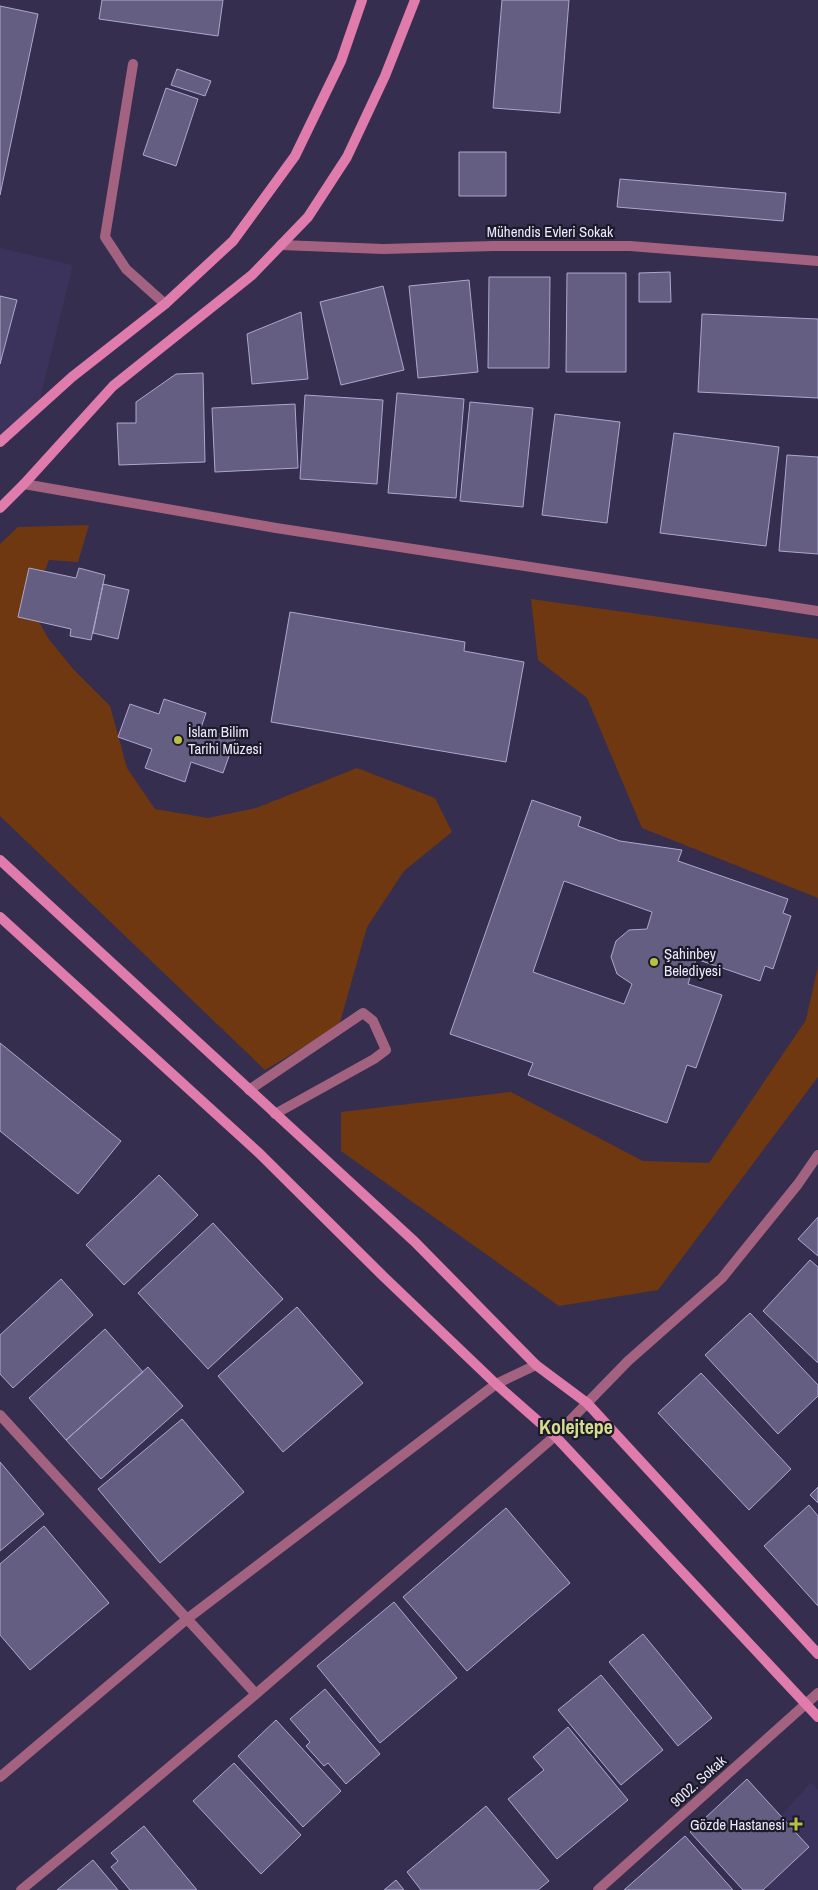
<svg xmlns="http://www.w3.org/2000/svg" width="818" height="1890" font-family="'Archivo Narrow',sans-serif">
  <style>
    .built { fill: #3b335b }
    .green { fill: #6f3810 }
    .building { fill: #655e83; stroke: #ada7d0; fill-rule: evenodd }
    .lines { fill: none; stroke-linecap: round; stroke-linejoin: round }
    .lane { stroke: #a36380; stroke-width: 10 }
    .street { stroke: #a36380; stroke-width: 10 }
    .secondary { stroke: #e07cab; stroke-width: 10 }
    .poi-dot { fill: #bac045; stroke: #1c1928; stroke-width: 2 }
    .labels { text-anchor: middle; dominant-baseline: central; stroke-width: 4.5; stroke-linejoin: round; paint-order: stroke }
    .street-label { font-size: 15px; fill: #ebe9fe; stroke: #1c1928 }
    .poi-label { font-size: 15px; fill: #ebe9fe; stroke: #1c1928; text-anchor: start }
    .district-label { font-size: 20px; font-weight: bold; fill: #d6dc8e; stroke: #1c1928 }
  </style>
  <rect width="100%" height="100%" fill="#352e4f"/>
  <path class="built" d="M0 248 73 265 37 411 0 447Z
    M811 1782 818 1790V1890H771L743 1859Z"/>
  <path class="green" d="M89 525 78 562 49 560 31 607 48 638 73 669 110 706 127 768 155 809 208 818 256 808 357 768 435 798 452 832 404 871 367 927 339 1026 265 1070 0 816V544L18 527Z
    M531 599 818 639V898L642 828 587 698 538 660Z
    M818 966V1077L658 1290 559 1306 341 1151V1112L511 1092 643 1161 709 1163 806 1020Z"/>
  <path class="building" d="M102 0H223L218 36 99 19Z
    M502 0H569L560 113 493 108Z
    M0 6 38 14 0 195Z
    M177 69 211 81 205 96 171 85Z
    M166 88 198 99 176 166 143 155Z
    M459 152H506V196H459Z
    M620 179 786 193 783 221 617 207Z
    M670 272 671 302H639V273Z
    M567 273H626V372H566Z
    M489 277H550L549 368H488Z
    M469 280 478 372 418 378 409 286Z
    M383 286 404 370 341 385 320 302Z
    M0 296 17 300 0 364Z
    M301 312 308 379 252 384 247 334Z
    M702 314 818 319V398L698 392Z
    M203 373 205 462 119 465 117 423H136V402L176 374Z
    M397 393 464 399 456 498 388 493Z
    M305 395 383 400 377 484 300 479Z
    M470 402 533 408 523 507 460 501Z
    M295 404 298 468 215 472 212 408Z
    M555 414 620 422 607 523 542 515Z
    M674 433 779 447 766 546 660 533Z
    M787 455 818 457V554L779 551Z
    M29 568 76 578 79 568 105 575 91 640 70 636 71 629 18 617Z
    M103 584 129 590 118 639 93 633Z
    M290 612 465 642 464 651 524 662 506 762 271 722Z
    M164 699 206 713 201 728 235 739 223 773 191 762 185 782 145 768 152 749 118 737 130 704 159 714Z
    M532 800 581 817 578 826 620 841 682 850 678 861 788 899 783 913 791 916 773 969 765 966 760 981 696 959 688 984 722 995 696 1068 687 1065 667 1123 528 1075 533 1063 450 1034ZM564 881 652 912 647 929 629 930 616 941 611 957 617 974 632 984 624 1004 533 972Z
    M0 1043 121 1141 78 1194 0 1131Z
    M159 1175 198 1215 124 1285 86 1245Z
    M818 1217V1256L798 1239Z
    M213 1223 283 1299 208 1369 138 1293Z
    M810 1260 818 1267V1363L763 1311Z
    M61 1279 93 1315 13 1388 0 1374V1335Z
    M297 1307 363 1383 283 1452 218 1376Z
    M750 1313 818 1385V1396L778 1434 705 1355Z
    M105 1329 143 1372 66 1440 29 1398Z
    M148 1367 183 1406 101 1479 66 1440Z
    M701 1373 791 1469 749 1510 658 1413Z
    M182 1419 244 1492 160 1563 98 1489Z
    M0 1462 44 1514 0 1551Z
    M818 1487V1503L810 1495Z
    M809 1505 818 1516V1606L764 1546Z
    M506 1508 570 1583 467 1671 403 1597Z
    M44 1526 109 1603 30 1670 0 1635V1564Z
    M394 1602 457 1678 380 1743 317 1666Z
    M643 1634 712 1718 678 1746 609 1662Z
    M601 1675 663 1750 621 1785 558 1710Z
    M325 1689 380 1754 346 1784 328 1763 324 1766 306 1746 310 1742 290 1719Z
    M276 1720 341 1791 303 1827 238 1756Z
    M568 1727 628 1800 557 1859 508 1799 544 1770 533 1757Z
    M234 1763 301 1835 261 1874 193 1801Z
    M747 1779 809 1847 763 1890H743L690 1832Z
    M486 1806 549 1881 538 1890H421L407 1872Z
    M144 1826 197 1890H130L111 1867 118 1861 111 1853Z
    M685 1836 733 1890H624Z
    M93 1860 118 1890H57Z
    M396 1880 404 1890H384Z"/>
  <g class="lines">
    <path class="lane" d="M133 64 105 237 126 269 165 304
      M249 1090 363 1013 373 1021 386 1050 374 1059 275 1114"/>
    <path class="street" d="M281 245 383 249 494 246H630L818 261
      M24 484 276 528 818 611
      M0 1415 256 1694
      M0 1777 187 1619 496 1384 536 1365
      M21 1890 109 1818 256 1694 555 1436 628 1361 722 1278 798 1184 818 1155
      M598 1890 818 1693"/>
    <path class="secondary" d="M0 442 72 377 165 304 233 241 295 156 341 61 362 0
      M0 508 24 484 113 386 252 275 308 217 347 157 385 76 415 0
      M0 860 415 1242 536 1365 587 1403 818 1654
      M0 917 260 1154 384 1277 496 1384 555 1436 818 1717"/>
  </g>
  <g class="poi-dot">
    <circle cx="178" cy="740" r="5"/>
    <circle cx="654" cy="962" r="5"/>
    <path d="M793.5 1816.5h5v5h5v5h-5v5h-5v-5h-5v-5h5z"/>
  </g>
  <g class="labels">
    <g class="street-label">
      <text x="550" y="231">Mühendis Evleri Sokak</text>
      <text transform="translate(698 1781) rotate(-42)">9002. Sokak</text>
    </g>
    <g class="poi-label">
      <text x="188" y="731">İslam Bilim<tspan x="188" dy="17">Tarihi Müzesi</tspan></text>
      <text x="664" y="953">Şahinbey<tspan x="664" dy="17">Belediyesi</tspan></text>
      <text x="785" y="1824" text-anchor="end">Gözde Hastanesi</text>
    </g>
    <g class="district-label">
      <text x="576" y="1426">Kolejtepe</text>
    </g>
  </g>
</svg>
